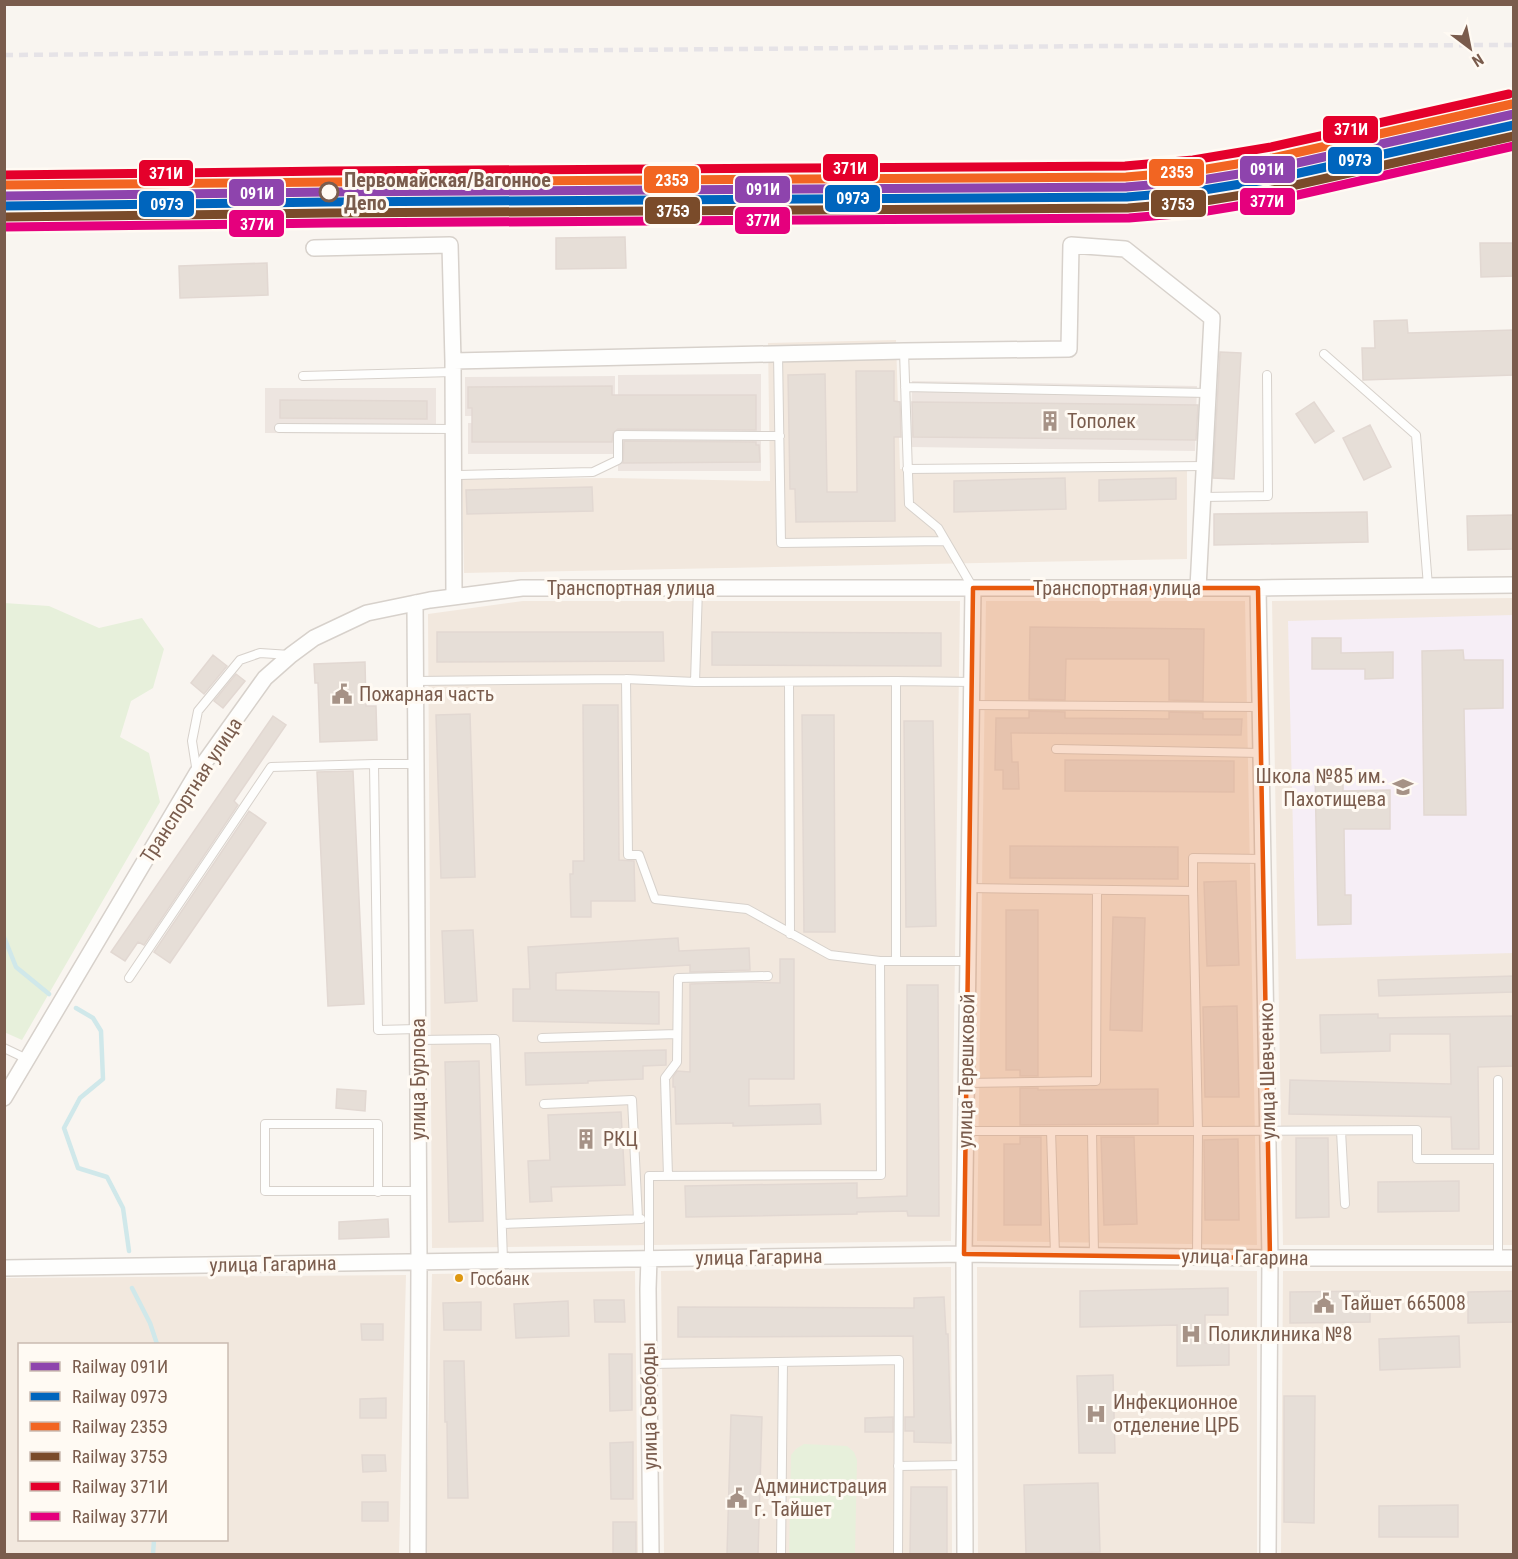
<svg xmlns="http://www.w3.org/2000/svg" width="1518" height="1559" font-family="'Roboto Condensed',sans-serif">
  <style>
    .residential { fill: #f2e8de; fill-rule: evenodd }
    .industrial { fill: #ede5e0 }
    .education { fill: #f6eef6 }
    .green { fill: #e7f0db }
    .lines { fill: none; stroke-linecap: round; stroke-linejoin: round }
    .stream { stroke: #d0e8ea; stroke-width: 4.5 }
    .building { fill: #e6ded7; stroke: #e2d8d2; stroke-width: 1.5 }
    .lane-casing { stroke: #d7d1cb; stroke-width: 10 }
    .street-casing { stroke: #d7d1cb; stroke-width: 18 }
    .lane { stroke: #fefefd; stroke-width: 8 }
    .street { stroke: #fefefd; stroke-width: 15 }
    .rail { stroke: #e6e3e7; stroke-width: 4.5; stroke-dasharray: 9 6; stroke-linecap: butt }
    .rail-1-casing { stroke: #fffaf3; stroke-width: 14 }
    .rail-2-casing { stroke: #fffaf3; stroke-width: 14 }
    .rail-3-casing { stroke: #fffaf3; stroke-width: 14 }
    .rail-4-casing { stroke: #fffaf3; stroke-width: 14 }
    .rail-5-casing { stroke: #fffaf3; stroke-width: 14 }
    .rail-6-casing { stroke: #fffaf3; stroke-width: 14 }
    .rail-1 { stroke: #8e44ad; stroke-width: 9 }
    .rail-2 { stroke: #0065bd; stroke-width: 9 }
    .rail-3 { stroke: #f26522; stroke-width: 9 }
    .rail-4 { stroke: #7a4b2a; stroke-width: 9 }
    .rail-5 { stroke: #e4002b; stroke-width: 9 }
    .rail-6 { stroke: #e5007d; stroke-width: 9 }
    .marked { fill: #e8590c; fill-opacity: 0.2; stroke: #e8590c; stroke-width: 4.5; stroke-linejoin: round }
    .stop-dot { fill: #fffaf3; stroke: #7a5c4d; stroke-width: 3 }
    .bus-dot { fill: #de970f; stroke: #fffaf3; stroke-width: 2 }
    .labels { text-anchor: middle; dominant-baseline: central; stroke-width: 6; stroke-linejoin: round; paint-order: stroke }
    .bus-label { font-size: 18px; fill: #7a5c4d; stroke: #fffaf3; text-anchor: start }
    .stop-label { font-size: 20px; font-weight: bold; fill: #7a5c4d; stroke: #fffaf3; text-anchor: start }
    .poi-label { font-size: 20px; fill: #7a5c4d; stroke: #fffaf3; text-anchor: start }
    .street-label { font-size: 20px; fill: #7a5c4d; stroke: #fffaf3 }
    .line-badge { stroke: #fffaf3; stroke-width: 2 }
    .badge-label { font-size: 16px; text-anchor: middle; font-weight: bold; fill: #fff }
  </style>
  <rect width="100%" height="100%" fill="#f9f5f0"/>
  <path class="residential" d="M896 340 900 469 1187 463V559L464 573 462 479 611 478 770 481 768 343Z
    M1513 598V1245H1283L1272 601Z
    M523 601H960L951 1241 432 1248 428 614Z
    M986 601H1245L1257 1245 977 1241Z
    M951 1267 952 1554H664L661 1271Z
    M977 1267 1257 1271V1554H978Z
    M635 1271 638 1554H425L432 1274Z
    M1283 1271H1513V1554H1281Z
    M406 1275 399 1554H5L4 1278ZM20 1344H226V1540H20Z"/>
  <path class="industrial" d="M761 374V471H618V375Z
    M615 376V415L465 416V377Z
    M912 381 1197 386 1195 451 911 447Z
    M265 388H436V434L265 433Z
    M468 423H614V454H468Z"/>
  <path class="education" d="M1513 615V953L1296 959 1288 621Z"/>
  <path class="green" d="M4 603 49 606 99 628 142 618 164 649 153 688 131 701 120 737 149 753 160 802 22 1040 4 1032Z
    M804 1444 847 1446 854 1452 857 1460 855 1554H789L791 1455 796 1449Z"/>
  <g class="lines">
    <path class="stream" d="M4 937 16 967 49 994
      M76 1008 93 1018 101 1031 103 1079 80 1098 64 1128 78 1168 107 1177 123 1208 129 1251
      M132 1288 150 1323 157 1344
      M153 1554 154 1540"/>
  </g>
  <path class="building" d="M625 237 626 268 556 269V238Z
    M1480 243H1514V276L1481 277Z
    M267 263 268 295 180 298 179 266Z
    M1407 320 1408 333 1514 330V375L1363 380 1362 348H1375L1374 321Z
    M1220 352 1241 353 1234 479 1213 478Z
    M856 371H894V401L900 402 901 437H894L895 521 796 522 795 489H790L788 375 825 374 827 492H857Z
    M612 386V395H756V430L618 429 613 433 612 442H472V408H468V387Z
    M280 400 427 401V419L280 418Z
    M912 402 1198 405 1196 440 913 437Z
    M1314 402 1334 431 1315 443 1296 414Z
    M1370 425 1391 467 1364 480 1343 438Z
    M624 441 756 442V445H759L760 462 623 463Z
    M1065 478 1066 509 954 512V481Z
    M1176 478V499L1099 501V480Z
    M592 487 593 511 467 514 466 490Z
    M1367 512 1368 542 1214 545V514Z
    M1514 515V549L1468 550 1467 516Z
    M1030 627 1204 629 1203 701 1169 700V659H1066L1065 700 1029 699Z
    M437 632H663L664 661 437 662Z
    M712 632 941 633V666L712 665Z
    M1312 638H1341V653L1393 652V678L1365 679V669H1312Z
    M1463 650 1464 660H1503V708L1464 709 1466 815H1424L1422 651Z
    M213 655 227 666 204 694 191 683Z
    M365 662 366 706H376L377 740 320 742 318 683H315L314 664Z
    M236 674 245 681 223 708 214 701Z
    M583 705H618L619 860 634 861 635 901H591V917H571L570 874H573V861H584Z
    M1029 711 1065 712V718L1169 719V712L1203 713V719H1242L1241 735 1011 733 1012 762H1018L1019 789H1003V770H995L996 718H1029Z
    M470 714 475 877 441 878 436 715Z
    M802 715H834L835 932H804Z
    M273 716 286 725 234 801 238 805 144 945 138 942 125 961 111 952Z
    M904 721H933L936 926 906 927Z
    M1065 760 1234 761V792L1065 791Z
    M353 771 364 1004 328 1006 317 772Z
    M1343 771V791L1390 790V829H1344L1345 895H1351V924L1318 925 1315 772Z
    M249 811 266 823 170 963 154 952Z
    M1010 846 1178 847V879L1010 878Z
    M1236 881 1239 965 1207 966 1204 882Z
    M1006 910H1038V1076H1020V1070H1006Z
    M1113 917 1145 918 1142 1031 1110 1030Z
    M473 930 477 1001 445 1003 442 931Z
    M678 938 679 951 749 948 750 970 690 972V965L556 973V990L659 992V1024L513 1021V989H530L528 947Z
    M780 959H794V1079H749V1106L820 1104 821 1124 733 1126V1123L676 1124 675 1087H673V1077L677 1071 690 1072V984L751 982 780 983Z
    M1514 976V992L1379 996 1378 980Z
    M907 985H938L939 1216H908L907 1211 857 1212V1214L686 1217 685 1186 857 1183V1198L907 1196Z
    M1237 1006 1239 1097H1205L1203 1007Z
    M1378 1014V1018L1514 1016V1066L1478 1067 1479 1149H1452L1451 1117 1289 1114 1290 1080 1451 1084 1450 1034H1390V1051L1321 1053 1320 1015Z
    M666 1050V1065L643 1066V1079L588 1081V1083L526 1085 525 1053Z
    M479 1061 483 1221 449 1222 445 1062Z
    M1020 1088H1038V1090L1158 1089V1124L1020 1125Z
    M337 1089 366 1091 365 1111 336 1108Z
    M621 1112 625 1185 551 1187 552 1201 530 1202 528 1161 550 1160 548 1115Z
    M1020 1137H1041V1225H1004V1144H1020Z
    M1101 1137H1134L1137 1224 1104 1225Z
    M1296 1138H1328L1329 1217 1296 1218Z
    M1238 1139 1239 1220H1205L1204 1140Z
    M1459 1181V1211L1378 1212V1182Z
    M388 1219 389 1237 339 1239V1222Z
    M1228 1288V1315H1205V1343L1229 1342V1365L1177 1366V1325L1080 1327V1291Z
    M1370 1291V1322L1290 1323V1292Z
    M1514 1291V1322L1468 1323V1292Z
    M944 1297 946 1334H948L951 1443 914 1442V1431H905V1417H914L913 1336 678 1337V1307L914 1308V1298Z
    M594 1300H624L625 1322H595Z
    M568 1301 569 1336 516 1338 514 1304Z
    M481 1302V1330H444L443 1303Z
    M361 1324H383V1340H362Z
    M1459 1336 1460 1367 1380 1370 1379 1339Z
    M609 1354H632V1410L610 1411Z
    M444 1361H464L468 1498H448L447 1422H445Z
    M1113 1375 1115 1453H1079L1077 1376Z
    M1284 1396H1315L1314 1523 1284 1522Z
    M386 1398V1418H360V1399Z
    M731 1415 762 1417 758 1554H727Z
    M893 1417V1432H865V1418Z
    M633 1442V1499H611L610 1443Z
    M362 1455H385L386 1471 363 1472Z
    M1098 1483 1100 1552 1026 1554 1024 1485Z
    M911 1487H947V1554H910Z
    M362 1502H388V1521H362Z
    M1458 1505V1537H1379V1506Z
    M613 1522H636V1554H613Z"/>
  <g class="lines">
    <g class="lane-casing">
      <path id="lane" d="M904 351 909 504 938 528 973 588
        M778 354 781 543 945 541
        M1324 354 1416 435 1428 586
        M303 376 453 372
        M905 387 1208 393
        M279 428 453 429
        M907 469 1204 466
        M454 473 459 475 593 472 618 460V435L780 436
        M1203 497 1268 496 1267 375
        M626 679 628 855H639L655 899 747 909 830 955 880 961
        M415 681 626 679 695 682 896 681
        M695 682 698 588
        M789 682 790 934
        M971 705 1260 707
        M1056 749 1261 753
        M416 764H374L378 1030 417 1029
        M197 773 192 741 198 711 240 660 260 653 290 655
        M969 888 1193 891V858L1263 859
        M896 961V681L972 682
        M129 978 271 767 374 764
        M542 1038 677 1034
        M418 1040 495 1039 503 1260
        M4 1048 27 1059
        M1498 1080V1159
        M966 1083 1096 1081 1097 890
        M544 1104 632 1100 638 1219
        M966 1131H1198L1193 887
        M1051 1131 1055 1255
        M1092 1131 1094 1255
        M1341 1131 1345 1204
        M668 1176 665 1078 677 1062 678 978 768 976
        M378 1192V1124H265V1191H419
        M502 1224 641 1219
        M1197 1257 1198 1131 1417 1130V1159H1498V1258
        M649 1258V1176L881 1175 880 961H968
        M649 1364 899 1360 898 1554
        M898 1466 965 1465
        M781 1554 783 1362"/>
    </g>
    <g class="street-casing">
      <path id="street" d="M314 248 450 245 453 361
        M1258 588 1270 1258 1268 1554
        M454 597 453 361 904 351 1069 349 1071 245 1125 249 1212 318 1198 588
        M415 603 419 1261 418 1554
        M4 1098 197 773 265 678 291 655 314 638 367 613 430 600 522 588H1258L1514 585
        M649 1258 648 1289 651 1554
        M4 1268 964 1254 1270 1258H1514
        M965 1554 964 1254 973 588"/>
    </g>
    <use href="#lane" class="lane"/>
    <use href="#street" class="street"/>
    <path class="rail" d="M4 55 1104 46 1514 45"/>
    <g class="rail-1-casing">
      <path id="rail-1" d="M4 196 329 192 1126 187 1196 181 1275 168 1514 114"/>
    </g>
    <g class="rail-2-casing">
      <path id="rail-2" d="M4 206 329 202 1127 197 1198 191 1277 178 1514 125"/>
    </g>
    <g class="rail-3-casing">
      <path id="rail-3" d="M4 185 329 182 1126 177 1195 171 1273 158 1512 104"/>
    </g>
    <g class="rail-4-casing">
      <path id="rail-4" d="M4 217 329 213 1128 208 1199 202 1278 189 1514 136"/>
    </g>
    <g class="rail-5-casing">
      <path id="rail-5" d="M4 175 329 171 1125 166 1193 160 1271 147 1509 94"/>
    </g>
    <g class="rail-6-casing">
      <path id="rail-6" d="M4 227 329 223 1129 218 1201 212 1280 199 1514 146"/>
    </g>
    <use href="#rail-1" class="rail-1"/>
    <use href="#rail-2" class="rail-2"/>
    <use href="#rail-3" class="rail-3"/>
    <use href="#rail-4" class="rail-4"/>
    <use href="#rail-5" class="rail-5"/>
    <use href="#rail-6" class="rail-6"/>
  </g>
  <path class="marked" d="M973 588H1258L1270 1258 964 1254Z"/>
  <defs>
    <g id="building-bare" transform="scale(1.62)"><path d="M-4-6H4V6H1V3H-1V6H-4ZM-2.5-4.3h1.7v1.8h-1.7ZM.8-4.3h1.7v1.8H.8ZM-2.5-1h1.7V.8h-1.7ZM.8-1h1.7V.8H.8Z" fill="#a69286" stroke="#fffaf3" stroke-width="2.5" paint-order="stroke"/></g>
    <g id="civic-bare" transform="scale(1.62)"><path d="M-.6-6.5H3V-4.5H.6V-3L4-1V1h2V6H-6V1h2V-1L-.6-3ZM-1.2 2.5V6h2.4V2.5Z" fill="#a69286" stroke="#fffaf3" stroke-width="2.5" paint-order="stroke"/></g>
    <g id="school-bare" transform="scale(1.62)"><path d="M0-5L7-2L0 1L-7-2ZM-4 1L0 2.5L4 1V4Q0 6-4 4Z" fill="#a69286" stroke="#fffaf3" stroke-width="2.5" paint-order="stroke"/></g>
    <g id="hospital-bare" transform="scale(1.62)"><path d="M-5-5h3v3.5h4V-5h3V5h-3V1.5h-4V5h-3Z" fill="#a69286" stroke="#fffaf3" stroke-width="2.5" paint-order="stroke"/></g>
  </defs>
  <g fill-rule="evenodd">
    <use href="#building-bare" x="1050" y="421"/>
    <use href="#civic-bare" x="342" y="694"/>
    <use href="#school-bare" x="1403" y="787"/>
    <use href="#building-bare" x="586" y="1139"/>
    <use href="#civic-bare" x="1324" y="1303"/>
    <use href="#hospital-bare" x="1191" y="1334"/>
    <use href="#hospital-bare" x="1096" y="1414"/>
    <use href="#civic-bare" x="737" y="1498"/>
  </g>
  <circle class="stop-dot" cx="329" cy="192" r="9"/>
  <circle class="bus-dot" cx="459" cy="1278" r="5"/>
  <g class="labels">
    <g class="bus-label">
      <text x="470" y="1278">Госбанк</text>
    </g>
    <g class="stop-label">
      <text x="344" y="180">Первомайская/Вагонное<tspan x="344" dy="23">Депо</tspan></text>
    </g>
    <g class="poi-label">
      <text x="1067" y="421">Тополек</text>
      <text x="359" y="694">Пожарная часть</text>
      <text x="1386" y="776" text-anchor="end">Школа №85 им.<tspan x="1386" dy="23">Пахотищева</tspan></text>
      <text x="603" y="1139">РКЦ</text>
      <text x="1341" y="1303">Тайшет 665008</text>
      <text x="1208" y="1334">Поликлиника №8</text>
      <text x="1113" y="1402">Инфекционное<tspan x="1113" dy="23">отделение ЦРБ</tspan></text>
      <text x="754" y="1486">Администрация<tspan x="754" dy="23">г. Тайшет</tspan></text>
    </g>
    <g class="street-label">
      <text x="631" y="588">Транспортная улица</text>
      <text x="1117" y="588">Транспортная улица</text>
      <text transform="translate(191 790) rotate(-57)">Транспортная улица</text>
      <text transform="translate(966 1071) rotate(-89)">улица Терешковой</text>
      <text transform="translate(1267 1071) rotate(-91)">улица Шевченко</text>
      <text transform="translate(418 1079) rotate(-90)">улица Бурлова</text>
      <text transform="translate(759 1257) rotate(-1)">улица Гагарина</text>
      <text transform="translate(1245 1257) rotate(1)">улица Гагарина</text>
      <text transform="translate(273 1264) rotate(-1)">улица Гагарина</text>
      <text transform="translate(649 1406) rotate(-91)">улица Свободы</text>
    </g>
  </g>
  <g class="line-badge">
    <rect x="1322" y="115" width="57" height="29" rx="6" fill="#e4002b"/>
    <rect x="1327" y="146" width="56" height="29" rx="6" fill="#0065bd"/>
    <rect x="822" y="153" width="57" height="29" rx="6" fill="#e4002b"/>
    <rect x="1239" y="155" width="57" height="29" rx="6" fill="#8e44ad"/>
    <rect x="1148" y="158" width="57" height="29" rx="6" fill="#f26522"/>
    <rect x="138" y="159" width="56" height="28" rx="6" fill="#e4002b"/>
    <rect x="643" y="165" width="57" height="29" rx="6" fill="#f26522"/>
    <rect x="734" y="175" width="57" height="29" rx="6" fill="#8e44ad"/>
    <rect x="228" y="178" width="57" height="29" rx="6" fill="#8e44ad"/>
    <rect x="824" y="184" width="57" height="29" rx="6" fill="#0065bd"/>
    <rect x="1239" y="187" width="57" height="29" rx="6" fill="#e5007d"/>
    <rect x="1150" y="189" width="57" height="29" rx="6" fill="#7a4b2a"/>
    <rect x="138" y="190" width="57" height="28" rx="6" fill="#0065bd"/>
    <rect x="644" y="196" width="57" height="29" rx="6" fill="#7a4b2a"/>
    <rect x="734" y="206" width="57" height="29" rx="6" fill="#e5007d"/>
    <rect x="228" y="209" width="57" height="29" rx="6" fill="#e5007d"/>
  </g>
  <g class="badge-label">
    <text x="1351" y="135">371И</text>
    <text x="1355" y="166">097Э</text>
    <text x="850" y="174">371И</text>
    <text x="1267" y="175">091И</text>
    <text x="1177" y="178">235Э</text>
    <text x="166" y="179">371И</text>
    <text x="672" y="186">235Э</text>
    <text x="763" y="195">091И</text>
    <text x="257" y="199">091И</text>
    <text x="853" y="204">097Э</text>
    <text x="1267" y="207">377И</text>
    <text x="1178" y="210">375Э</text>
    <text x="167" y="210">097Э</text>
    <text x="673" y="217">375Э</text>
    <text x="763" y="226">377И</text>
    <text x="257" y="230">377И</text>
  </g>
  <rect width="1518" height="1559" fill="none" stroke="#7a5c4d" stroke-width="12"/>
  <rect x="18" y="1343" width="210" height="198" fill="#fffaf3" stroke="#cabbb1" stroke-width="1.5"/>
  <rect x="30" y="1362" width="30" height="9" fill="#8e44ad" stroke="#cabbb1" stroke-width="1.5"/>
  <text x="72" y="1373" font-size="18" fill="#7a5c4d">Railway 091И</text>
  <rect x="30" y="1392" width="30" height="9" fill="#0065bd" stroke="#cabbb1" stroke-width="1.5"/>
  <text x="72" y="1403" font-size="18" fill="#7a5c4d">Railway 097Э</text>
  <rect x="30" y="1422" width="30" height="9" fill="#f26522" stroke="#cabbb1" stroke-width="1.5"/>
  <text x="72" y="1433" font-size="18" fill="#7a5c4d">Railway 235Э</text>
  <rect x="30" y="1452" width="30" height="9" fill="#7a4b2a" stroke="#cabbb1" stroke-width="1.5"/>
  <text x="72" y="1463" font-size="18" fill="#7a5c4d">Railway 375Э</text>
  <rect x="30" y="1482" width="30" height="9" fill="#e4002b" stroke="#cabbb1" stroke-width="1.5"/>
  <text x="72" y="1493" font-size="18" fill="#7a5c4d">Railway 371И</text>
  <rect x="30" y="1512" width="30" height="9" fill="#e5007d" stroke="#cabbb1" stroke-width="1.5"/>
  <text x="72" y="1523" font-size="18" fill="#7a5c4d">Railway 377И</text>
  <g transform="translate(1470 48) rotate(148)" stroke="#fffaf3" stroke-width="4.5" paint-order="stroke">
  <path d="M0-4.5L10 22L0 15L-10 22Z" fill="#7a5c4d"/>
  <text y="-9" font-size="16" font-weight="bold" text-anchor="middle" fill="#7a5c4d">N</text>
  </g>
</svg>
